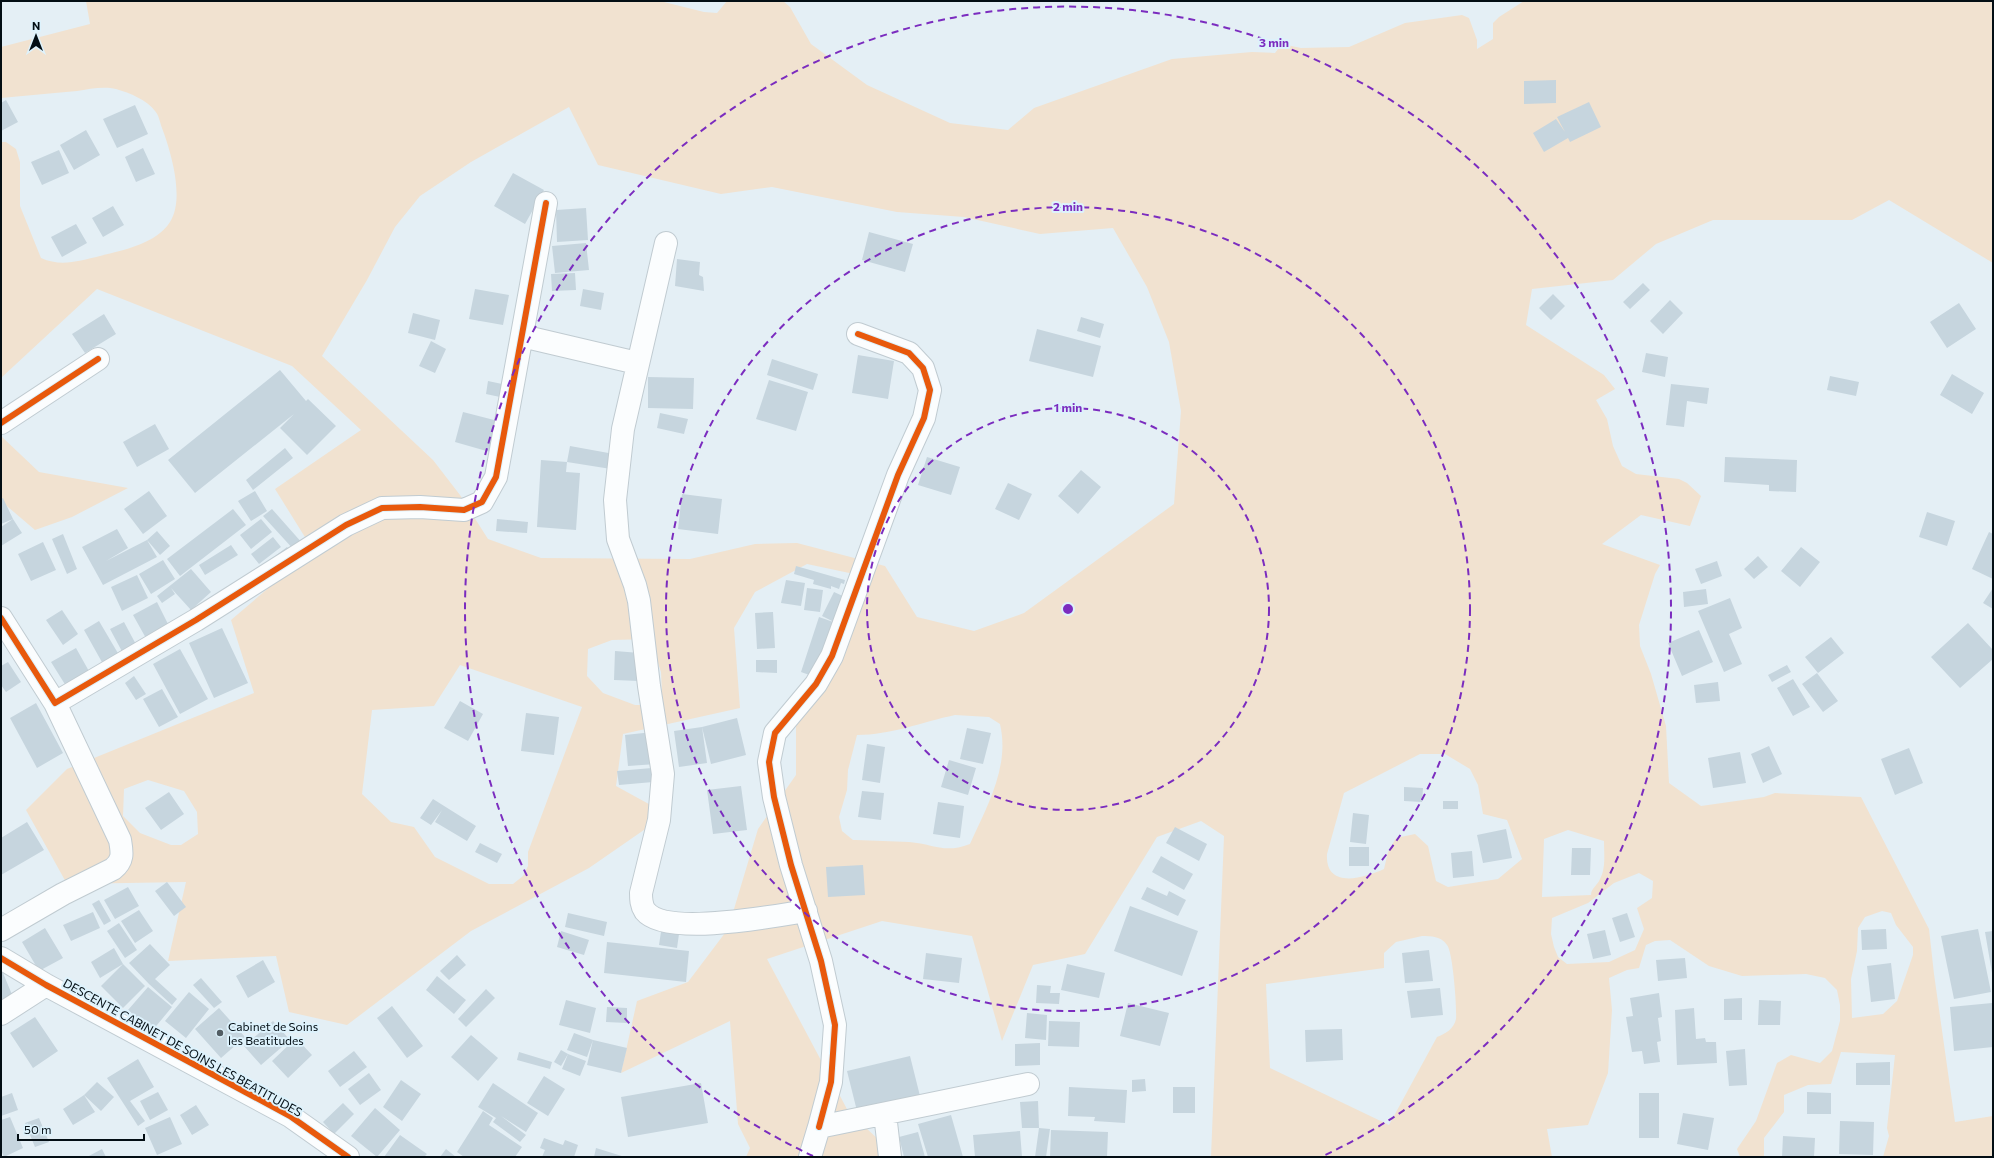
<svg xmlns="http://www.w3.org/2000/svg" width="1994" height="1158" font-family="Commissioner,sans-serif">
  <style>
    .green { fill: #f1e2d0; fill-rule: evenodd }
    .building { fill: #c6d5de }
    .lines { fill: none; stroke-linecap: round; stroke-linejoin: round }
    .minor-casing { stroke: #c0cbd1; stroke-width: 24 }
    .minor { stroke: #fbfdfe; stroke-width: 22 }
    .cycleway-casing { stroke: #ddf2fc; stroke-width: 8 }
    .cycleway { stroke: #e8590c; stroke-width: 6 }
    .ring { fill: none; stroke: #7b2cbf; stroke-width: 2; stroke-dasharray: 7 5 }
    .poi-dot { fill: #525d63; stroke: #ddf2fc; stroke-width: 1.5 }
    .labels { text-anchor: middle; dominant-baseline: central; stroke-width: 4; stroke-linejoin: round; paint-order: stroke }
    .poi-label { font-size: 12px; fill: #030e14; stroke: #ddf2fc; text-anchor: start }
    .street-label { font-size: 12px; fill: #030e14; stroke: #ddf2fc }
    .centre { fill: #7b2cbf; stroke: #ddf2fc; stroke-width: 2 }
    .ring-label { font-size: 12px; text-anchor: middle; font-weight: bold; fill: #7b2cbf; stroke: #ddf2fc; stroke-width: 4; stroke-linejoin: round; paint-order: stroke }
  </style>
  <rect width="100%" height="100%" fill="#e4eff5"/>
  <path class="green" d="M86 1H660L704 12 717 13 727 1H783L790 7 811 44 867 85 950 123 1008 130 1034 108 1172 59 1252 52 1275 53 1282 44 1301 48 1349 47 1405 23 1462 15 1469 18 1477 40V49L1493 39V23L1499 17 1524 1H1993V263L1889 200 1852 220H1713L1656 244 1613 280 1532 289 1526 325 1604 375 1615 389 1596 400 1607 419 1613 446 1622 466 1636 474 1679 479 1687 483 1701 496 1690 526 1641 515 1602 544 1660 565 1655 574 1639 625 1640 646 1651 674 1666 726 1669 783 1701 806 1764 797 1775 793 1861 797 1929 929 1934 974 1955 1122 1993 1116V1157H1883L1889 1136 1887 1128 1895 1055 1841 1052 1831 1084 1808 1085 1784 1095V1112L1764 1138V1157H1740L1737 1149 1756 1121 1777 1063 1791 1055 1820 1063 1832 1051 1840 1021V1005L1837 990 1825 978 1806 974 1742 976 1709 966 1670 940 1655 941 1646 945 1639 968 1627 970 1609 978 1612 1010 1608 1073 1588 1125 1547 1129 1552 1157H1211L1224 836 1201 821 1157 837 1085 954 1033 965 1002 1041 972 936 882 921 767 959 848 1111 881 1142 883 1157H746L750 1148 738 1124 730 1021 621 1073 637 1001 688 982 728 929 758 829 796 775V720L854 574 807 564 755 592 734 628 740 708 623 734 616 786 667 814 589 868 471 931 347 1025 289 1012 276 956 168 961 186 882 67 884 26 810 67 769 254 693 231 620 313 550 275 489 361 430 292 366 97 289 1 378V142H6L16 149 20 162V206L41 258C61 267 79 261 100 256 123 250 156 244 170 222 185 199 171 152 162 128 160 123 159 115 155 111 147 100 130 93 116 89 104 86 89 89 77 91 51 93 26 96 1 98V47L90 24ZM569 107 598 165 721 194 772 187 897 212 964 217 1040 234 1113 228 1147 287 1169 342 1181 411 1174 504 1024 613 974 631 917 617 885 566 797 543 755 544 690 559 541 558 488 539 460 495 433 460 322 356 367 280 395 227 420 196 471 162ZM650 639 661 672 662 694 645 705H635L603 693 587 676 588 649 612 640ZM460 665 582 707 528 852V866L523 876 513 884H489L435 857 414 827 391 822 362 794 372 710 434 706ZM955 715 989 717 1000 724C1010 767 987 806 970 844 944 854 934 844 909 842 892 841 874 841 856 840H853L842 831 839 817 847 790 848 770 857 735C891 735 922 722 955 715ZM1420 754H1445L1470 769 1478 785 1483 814 1507 820 1522 859 1498 879 1448 887 1436 881 1428 846 1415 834 1396 838 1388 852 1384 869C1364 878 1325 890 1327 854L1344 793ZM148 780 184 791 197 812 198 834 181 845H171L140 833 123 816 124 789ZM1568 830 1604 841C1604 853 1606 868 1600 879 1598 885 1591 888 1591 895L1542 897 1544 839ZM1639 873 1653 881 1652 898 1637 908 1644 929 1635 950 1609 962 1567 964 1558 957 1554 947 1551 934 1552 918 1588 903 1614 883ZM1882 911 1891 913 1896 925 1913 947V955L1897 1001 1883 1014 1852 1018 1851 979 1857 951 1858 928 1865 917ZM1422 936C1431 936 1441 936 1447 945 1453 952 1457 1008 1456 1019 1454 1029 1445 1034 1437 1037L1389 1125 1270 1068 1266 984 1384 968V953L1396 942Z
    M1 436 39 472 128 488 72 517 35 530 1 501Z"/>
  <path class="building" d="M1556 80V103L1524 104V81Z
    M6 100 18 122 1 131V103Z
    M1589 102 1601 127 1570 142 1568 138 1544 152 1533 133 1556 119 1565 132 1557 117Z
    M135 105 148 134 117 148 103 119Z
    M86 130 100 155 74 170 60 145Z
    M143 148 155 174 136 182 125 157Z
    M59 150 69 173 42 185 31 162Z
    M513 173 544 190 525 224 494 206Z
    M113 206 124 225 103 237 92 218Z
    M586 208 588 240 557 242 556 210Z
    M76 224 87 243 62 257 51 237Z
    M869 232 913 244 905 272 862 260Z
    M586 243 589 270 555 273 552 246Z
    M677 259 700 262 699 275 703 277 704 291 675 286Z
    M575 273 576 290 552 291 551 274Z
    M1643 283 1650 290 1630 309 1623 302Z
    M475 289 509 295 503 325 469 319Z
    M583 289 604 293 601 310 580 306Z
    M1553 294 1565 306 1551 320 1539 308Z
    M1670 300 1683 313 1663 334 1650 321Z
    M1959 303 1976 329 1947 348 1930 322Z
    M413 313 440 320 435 340 408 333Z
    M104 314 116 334 85 353 72 334Z
    M1081 317 1104 324 1100 338 1077 331Z
    M1037 329 1101 346 1093 377 1029 361Z
    M431 341 446 349 435 373 419 366Z
    M1646 353 1668 357 1665 377 1642 372Z
    M858 355 894 361 888 399 852 393Z
    M772 359 818 374 813 390 767 375Z
    M280 370 306 401 308 399 336 426 307 455 280 428 294 414 195 493 168 460Z
    M1952 374 1984 393 1972 414 1940 395Z
    M1830 376 1859 382 1856 396 1827 390Z
    M648 377 694 378 693 409 648 408Z
    M769 380 808 392 796 431 756 419Z
    M488 381 502 384 500 397 486 394Z
    M1671 384 1709 388 1707 404 1687 401 1684 427 1666 425Z
    M463 412 498 421 490 452 455 442Z
    M660 413 688 419 684 434 657 428Z
    M155 424 169 449 137 467 123 442Z
    M570 446 614 454 611 469 567 462Z
    M285 448 293 458 253 490 246 480Z
    M927 457 960 467 951 495 918 485Z
    M1725 457 1797 460 1796 492 1769 491V485L1724 482Z
    M541 460 567 462 566 472 580 473 576 530 537 527Z
    M1081 470 1101 487 1078 514 1058 496Z
    M1008 483 1032 494 1019 520 995 509Z
    M149 491 167 516 143 534 124 509Z
    M255 491 267 511 251 521 238 501Z
    M682 494 722 499 718 534 678 529Z
    M3 498 13 519 1 524V499Z
    M233 509 246 525 180 576 167 559Z
    M272 509 303 544 295 551 263 516Z
    M1927 512 1955 521 1947 546 1919 537Z
    M13 519 22 533 1 546V527Z
    M261 519 272 532 251 549 240 535Z
    M497 519 528 522 527 533 496 531Z
    M117 529 128 548 106 561 147 540 157 531 170 546 160 555 147 540 157 557 103 585 82 547Z
    M1989 532 1993 534V579L1972 569Z
    M63 534 77 569 67 574 52 539Z
    M273 537 281 547 259 564 251 554Z
    M43 542 56 570 31 581 18 554Z
    M231 545 238 555 205 575 199 565Z
    M287 547 292 553 275 566 270 560Z
    M1801 547 1820 562 1800 587 1781 571Z
    M1758 556 1768 567 1754 579 1744 569Z
    M163 560 175 579 151 594 139 574Z
    M1717 561 1722 576 1701 584 1695 569Z
    M796 566 845 580 844 584 841 583 839 589 831 586V589L813 584 814 580 794 574Z
    M191 569 211 592 191 610 171 588 175 594 162 603 157 596Z
    M137 575 148 598 122 611 111 587Z
    M786 580 805 583 801 606 781 603Z
    M807 588 823 590 820 612 804 610Z
    M1993 588V609L1983 603Z
    M1706 589 1708 604 1684 607 1683 592Z
    M834 592 845 597 836 623 822 616Z
    M1730 598 1742 628 1729 634 1742 664 1724 672 1698 611Z
    M157 602 170 628 147 640 133 615Z
    M62 610 78 634 63 645 46 620Z
    M773 612 775 648 757 649 755 613Z
    M819 617 836 623 818 678 801 672Z
    M99 621 119 655 103 664 84 630Z
    M124 622 139 650 125 657 110 629Z
    M1968 623 1993 650V659L1960 688 1931 657Z
    M222 628 248 683 214 698 189 643Z
    M1699 630 1713 662 1682 676 1668 643Z
    M1831 637 1844 653 1818 673 1805 657Z
    M76 648 90 673 66 686 51 662Z
    M180 649 208 699 180 714 153 664Z
    M615 651 640 653 639 681 614 680Z
    M756 660H777V673L756 672Z
    M8 662 21 682 6 692 1 685V666Z
    M1787 665 1791 672 1772 682 1768 675Z
    M1817 673 1838 701 1823 712 1802 684Z
    M134 676 146 694 136 700 125 683Z
    M1793 679 1810 707 1793 716 1777 688Z
    M1718 682 1720 701 1696 703 1694 685Z
    M162 689 178 717 159 727 143 699Z
    M460 701 483 714 468 741 444 728Z
    M36 703 63 753 37 768 10 718Z
    M526 713 559 717 554 755 521 751Z
    M737 718 746 755 711 764 702 727Z
    M702 727 707 763 679 767 674 731Z
    M967 728 991 733 983 764 960 759Z
    M653 732 656 764 628 766 625 735Z
    M867 744 885 747 880 783 862 780Z
    M1769 746 1782 774 1763 783 1751 754Z
    M1909 748 1923 783 1895 795 1881 759Z
    M1740 752 1746 783 1713 788 1708 758Z
    M949 760 976 768 968 795 941 787Z
    M652 768 653 782 619 785 617 771Z
    M741 786 747 830 713 834 707 790Z
    M1404 787 1423 788 1422 802 1404 801Z
    M862 791 884 793 881 820 858 817Z
    M169 792 184 814 161 830 145 808Z
    M433 799 476 826 467 841 435 822 442 810 431 825 420 818Z
    M1443 801H1458V809H1443Z
    M938 802 964 806 960 838 933 834Z
    M1353 813 1369 815 1366 844 1350 842Z
    M27 822 44 850 1 875V838Z
    M1175 827 1207 844 1199 861 1166 843Z
    M1506 829 1512 858 1483 863 1477 835Z
    M480 843 502 854 497 863 475 852Z
    M1349 847H1369V866H1349Z
    M1572 848H1591L1590 875H1571Z
    M1472 851 1474 876 1453 878 1451 853Z
    M1161 856 1193 874 1184 890 1152 872Z
    M863 865 865 895 828 897 826 867Z
    M167 882 186 907 174 916 155 891Z
    M128 887 139 906 115 919 104 900Z
    M1147 887 1167 896 1169 891 1186 900 1178 916 1141 899Z
    M99 900 111 921 104 925 92 904Z
    M1130 906 1198 931 1182 976 1114 951Z
    M139 910 153 931 135 943 121 921Z
    M93 912 100 928 71 941 63 925Z
    M568 913 607 922 604 936 565 927Z
    M1627 913 1635 937 1620 942 1612 918Z
    M119 923 137 950 125 958 107 931Z
    M662 925 680 927 677 948 659 945Z
    M45 928 63 958 39 971 22 942Z
    M1886 929 1887 949 1862 950 1861 930Z
    M1978 929 1991 992 1954 999 1941 936Z
    M1605 930 1611 955 1593 959 1587 934Z
    M561 931 589 940 584 955 557 947Z
    M1993 931V973H1992L1985 932Z
    M607 942 689 951 686 982 604 973Z
    M150 944 170 965 155 979 177 999 172 1005 149 984 129 963Z
    M114 948 123 964 145 986 123 1008 101 986 123 964 100 978 91 962Z
    M1429 950 1433 981 1405 983 1402 953Z
    M926 953 962 958 959 983 923 979Z
    M457 955 466 965 449 980 440 971Z
    M1685 958 1687 978 1658 981 1656 960Z
    M263 960 275 982 248 998 236 976Z
    M1891 963 1895 999 1871 1002 1867 966Z
    M1067 964 1105 973 1099 998 1061 990Z
    M1 972 3 973 13 997 1 1003Z
    M437 976 466 1000 454 1014 426 990Z
    M201 978 222 1002 214 1008 193 985Z
    M1037 985 1051 986 1050 993H1060L1059 1004 1036 1003Z
    M148 987 172 1007 152 1031 128 1010Z
    M1440 988 1443 1015 1411 1018 1407 991Z
    M486 989 495 998 466 1027 458 1019Z
    M189 992 209 1009 186 1038 165 1021Z
    M1659 993 1662 1017 1658 1018 1661 1041 1657 1042 1660 1062 1644 1064 1642 1051 1632 1052 1626 1017 1633 1016 1630 998Z
    M1742 998V1020H1724V999Z
    M566 1000 596 1008 590 1033 559 1025Z
    M1759 1000 1781 1001 1780 1025H1758Z
    M1128 1003 1169 1013 1160 1046 1120 1036Z
    M1992 1003 1993 1047 1954 1051 1950 1007Z
    M392 1006 423 1046 407 1058 377 1018Z
    M607 1007 627 1008V1023L606 1022Z
    M219 1008 245 1037 221 1058 195 1029Z
    M1694 1008 1696 1039 1705 1038 1706 1042H1716L1717 1063 1677 1065 1675 1010Z
    M1027 1013 1047 1015 1046 1040 1025 1038Z
    M35 1017 58 1051 33 1068 10 1033Z
    M273 1021 290 1040 261 1065 244 1046Z
    M1049 1021 1080 1022 1079 1047 1048 1046Z
    M1342 1029 1343 1060 1306 1062 1305 1030Z
    M574 1033 593 1040 587 1057 567 1050Z
    M471 1035 498 1058 478 1081 451 1057Z
    M296 1038 312 1055 288 1078 272 1061Z
    M593 1040 627 1048 621 1073 587 1065Z
    M1040 1043V1065L1015 1066V1044Z
    M1745 1049 1747 1085 1729 1086 1726 1051Z
    M561 1050 568 1054 561 1066 554 1062Z
    M354 1051 367 1067 340 1087 328 1071Z
    M519 1052 552 1062 550 1069 517 1060Z
    M568 1054 586 1061 580 1076 562 1069Z
    M910 1056 920 1096 857 1111 847 1071Z
    M138 1059 154 1087 130 1101 145 1121 138 1126 107 1078Z
    M1890 1062V1085H1856V1063Z
    M369 1073 381 1090 360 1105 348 1089Z
    M544 1076 565 1089 548 1116 527 1103Z
    M1145 1079 1146 1091 1132 1092V1080Z
    M401 1080 421 1094 402 1121 383 1107Z
    M97 1082 114 1097 101 1111 84 1095 95 1112 73 1125 63 1109 84 1095Z
    M493 1083 538 1113 526 1132 501 1116 526 1135 520 1142 493 1122 499 1114 496 1118 478 1107Z
    M701 1083 708 1123 628 1137 621 1097Z
    M1069 1087 1127 1090 1125 1123 1094 1121 1095 1117 1068 1116Z
    M1173 1087H1195V1113H1173Z
    M158 1092 168 1110 150 1120 140 1101Z
    M1807 1092 1831 1093V1114H1807Z
    M12 1093 18 1110 1 1116V1097Z
    M1639 1093H1659V1138H1639Z
    M1038 1101 1039 1128H1022L1020 1102Z
    M343 1103 354 1114 334 1134 323 1122Z
    M196 1105 209 1125 192 1135 180 1115Z
    M375 1108 400 1130 377 1157 351 1136Z
    M483 1111 493 1118 489 1125 522 1147 515 1157H464L457 1152Z
    M1683 1113 1714 1118 1708 1150 1677 1144Z
    M951 1115 963 1157H928L918 1124Z
    M10 1117 23 1148 4 1157 1 1150V1120Z
    M170 1117 182 1144 157 1155 145 1128Z
    M39 1118 49 1142 35 1147 25 1123Z
    M1840 1121 1874 1122 1873 1155 1839 1154Z
    M1039 1128 1050 1129 1046 1157H1035Z
    M1051 1130 1108 1132 1107 1157H1050Z
    M1020 1131 1022 1157H975L973 1135Z
    M918 1132 925 1157H904L899 1137Z
    M400 1135 427 1154 424 1157H384Z
    M1783 1136 1815 1138 1814 1157H1782Z
    M544 1138 563 1145 565 1140 578 1145 574 1157H542L545 1150 540 1148Z
    M596 1148 625 1157H594Z
    M102 1149 106 1157H87Z
    M446 1149 456 1157H440Z"/>
  <g class="lines">
    <g class="minor-casing">
      <path id="minor" d="M666 243 623 429 615 500 618 539 635 585 639 601 649 686 663 774 659 820 641 893C641 899 641 905 645 911 666 937 775 916 806 911
        M522 336 637 363
        M1 423 98 359
        M1 618 55 703 196 620 346 525 382 508 420 507 464 510 482 502 496 477 546 203
        M1 930 63 894 113 869C124 860 122 852 120 840L55 703
        M1 958 46 985 290 1116 348 1157
        M1 1014 46 985
        M885 1114 890 1157
        M819 1127 831 1082 835 1025 821 961 791 865 774 797 769 762 775 733 816 684 832 656 898 475 924 418 930 390 923 368 909 353 858 334
        M810 1157 819 1127 1028 1084"/>
    </g>
    <use href="#minor" class="minor"/>
    <g class="cycleway-casing">
      <path id="cycleway" d="M1 423 98 359
        M1 618 55 703 196 620 346 525 382 508 420 507 464 510 482 502 496 477 546 203
        M1 958 46 985 290 1116 348 1157
        M819 1127 831 1082 835 1025 821 961 791 865 774 797 769 762 775 733 816 684 832 656 898 475 924 418 930 390 923 368 909 353 858 334"/>
    </g>
    <use href="#cycleway" class="cycleway"/>
  </g>
  <g class="ring">
    <circle cx="1068" cy="609" r="201"/>
    <circle cx="1068" cy="609" r="402"/>
    <path d="M813 1156A603 603 0 1 1 1323 1156"/>
  </g>
  <circle class="poi-dot" cx="220" cy="1033" r="4"/>
  <g class="labels">
    <g class="poi-label">
      <text x="228" y="1026">Cabinet de Soins<tspan x="228" dy="14">les Beatitudes</tspan></text>
    </g>
    <g class="street-label">
      <text transform="translate(183 1047) rotate(29)">DESCENTE CABINET DE SOINS LES BEATITUDES</text>
    </g>
  </g>
  <circle cx="1068" cy="609" r="6" class="centre"/>
  <g class="ring-label">
    <text x="1274" y="47">3 min</text>
    <text x="1068" y="211">2 min</text>
    <text x="1068" y="412">1 min</text>
  </g>
  <rect width="1994" height="1158" fill="none" stroke="#030e14" stroke-width="4"/>
  <g transform="translate(36 36)" stroke="#ddf2fc" stroke-width="3" paint-order="stroke">
  <path d="M0-3L7 15L0 10L-7 15Z" fill="#030e14"/>
  <text y="-6" font-size="11" font-weight="bold" text-anchor="middle" fill="#030e14">N</text>
  </g>
  <path d="M18 1134v6h126v-6" fill="none" stroke="#030e14" stroke-width="2"/>
  <text x="24" y="1134" font-size="12" fill="#030e14" stroke="#ddf2fc" stroke-width="3" paint-order="stroke">50 m</text>
</svg>
